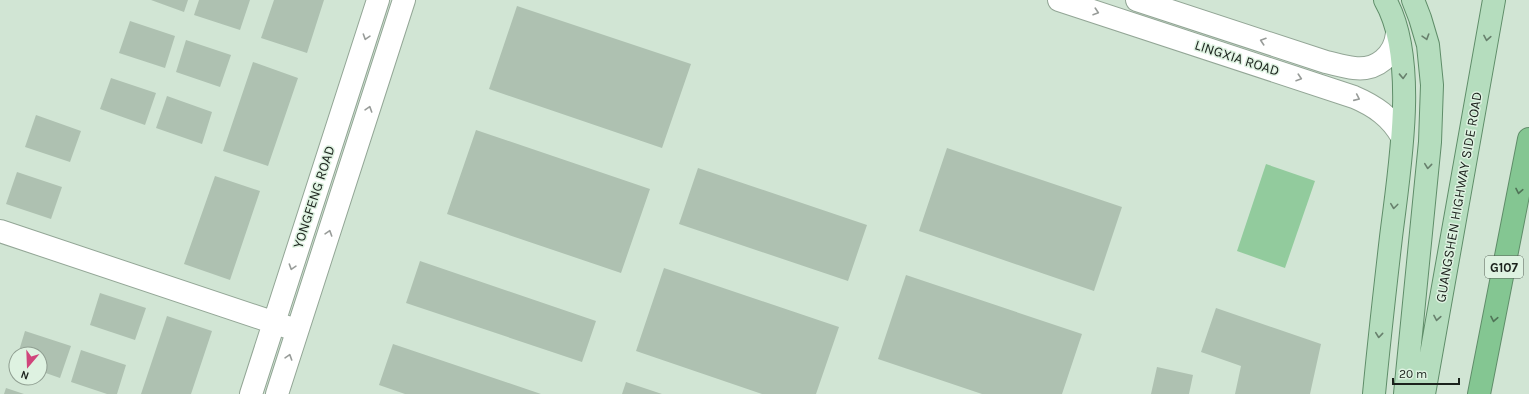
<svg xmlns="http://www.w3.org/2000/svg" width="1529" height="394" font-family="Karla,sans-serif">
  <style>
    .green { fill: #92cb9d }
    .building { fill: #aec1b1 }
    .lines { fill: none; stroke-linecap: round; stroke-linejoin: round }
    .minor-casing { stroke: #93a696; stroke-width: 24 }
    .major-casing { stroke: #5f8d69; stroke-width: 24 }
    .highway-casing { stroke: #5f8d69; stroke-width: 24 }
    .minor { stroke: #fff; stroke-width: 22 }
    .major { stroke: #b5ddbe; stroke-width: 22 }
    .highway { stroke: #84c692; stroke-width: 22 }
    .oneway { stroke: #989c99 }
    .oneway2 { stroke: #68806d }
    .oneway3 { stroke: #507457 }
    .labels { text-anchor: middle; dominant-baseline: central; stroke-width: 3; stroke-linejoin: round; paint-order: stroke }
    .shield { fill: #def2e1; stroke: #566057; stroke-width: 1 }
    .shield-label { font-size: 13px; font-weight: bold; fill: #1b221c }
    .street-label { font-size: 14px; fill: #1b221c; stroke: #def2e1 }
  </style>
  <rect width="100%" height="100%" fill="#d1e5d4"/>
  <path class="green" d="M1266 164 1315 181 1285 268 1237 251Z"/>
  <path class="building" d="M151 0H188L184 12Z
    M199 0H250L240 30 194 15Z
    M274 0H324L307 53 261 38Z
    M517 6 691 64 662 148 489 89Z
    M130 21 175 36 165 68 119 53Z
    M186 40 231 55 220 87 176 72Z
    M253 62 298 78 268 166 223 151Z
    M111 78 156 93 145 125 100 109Z
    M167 96 212 112 202 144 156 128Z
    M36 115 81 131 70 162 25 147Z
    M476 130 650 189 621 273 447 214Z
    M947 148 1122 207 1094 291 919 231Z
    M698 168 867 225 848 281 679 224Z
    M17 172 62 187 51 219 6 204Z
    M215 176 260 191 230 280 184 264Z
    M420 261 596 321 582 362 406 303Z
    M664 268 839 327 816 394H762L636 351Z
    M906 275 1082 334 1062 394H982L878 359Z
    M100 293 146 308 135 340 90 325Z
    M1216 308 1321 344 1310 394H1235L1241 366 1201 352Z
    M167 316 212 331 191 394H141Z
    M25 331 71 346 60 378 40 371V354H18Z
    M393 344 541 394H405L379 385Z
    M81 350 126 365 117 394H107L71 382Z
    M1157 367 1193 375 1189 394H1151Z
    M626 382 662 394H622Z
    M6 388 24 394H4Z"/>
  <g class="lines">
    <g class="minor-casing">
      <path id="minor" d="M1059 0 1354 97C1375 106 1391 117 1402 137
        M1137 0 1326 62C1335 64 1345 67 1354 68 1377 71 1395 55 1397 33
        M0 231 287 327
        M251 394 378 0
        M277 394 404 0"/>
    </g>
    <g class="major-casing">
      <path id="major" d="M1374 394C1379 341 1385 289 1391 237 1399 171 1419 59 1385 0
        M1405 394 1430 142 1432 85 1428 45 1420 18 1413 0
        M1424 394 1494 0"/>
    </g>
    <g class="highway-casing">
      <path id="highway" d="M1479 394 1529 139"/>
    </g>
    <use href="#minor" class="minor"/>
    <use href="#major" class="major"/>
    <use href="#highway" class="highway"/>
  </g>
  <defs><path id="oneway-chevron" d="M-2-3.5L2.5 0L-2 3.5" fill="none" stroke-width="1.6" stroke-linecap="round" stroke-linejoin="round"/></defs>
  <g class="oneway">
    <use href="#oneway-chevron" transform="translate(1096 12) rotate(18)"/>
    <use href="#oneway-chevron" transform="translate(366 37) rotate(108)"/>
    <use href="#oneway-chevron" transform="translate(1263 41) rotate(-162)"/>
    <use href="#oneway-chevron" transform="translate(1299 78) rotate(18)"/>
    <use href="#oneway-chevron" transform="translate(1357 98) rotate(24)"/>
    <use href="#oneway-chevron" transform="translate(369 109) rotate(-72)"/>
    <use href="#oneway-chevron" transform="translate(329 233) rotate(-72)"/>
    <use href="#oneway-chevron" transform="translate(292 267) rotate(108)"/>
    <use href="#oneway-chevron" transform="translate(289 357) rotate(-72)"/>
  </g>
  <g class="oneway2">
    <use href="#oneway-chevron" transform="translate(1426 37) rotate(73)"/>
    <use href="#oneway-chevron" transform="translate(1487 38) rotate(100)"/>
    <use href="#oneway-chevron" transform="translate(1403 76) rotate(88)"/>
    <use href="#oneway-chevron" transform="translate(1428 166) rotate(96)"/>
    <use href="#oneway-chevron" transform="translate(1394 206) rotate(97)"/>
    <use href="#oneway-chevron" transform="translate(1437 318) rotate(100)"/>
    <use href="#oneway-chevron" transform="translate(1379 335) rotate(96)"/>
  </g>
  <g class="oneway3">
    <use href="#oneway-chevron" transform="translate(1519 191) rotate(101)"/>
    <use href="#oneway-chevron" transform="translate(1494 319) rotate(101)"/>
  </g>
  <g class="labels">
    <rect class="shield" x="1485" y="256" width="38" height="22" rx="3"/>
    <g class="shield-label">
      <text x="1504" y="267">G107</text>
    </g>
    <g class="street-label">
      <text transform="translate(1237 58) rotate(18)">LINGXIA ROAD</text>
      <text transform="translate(314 197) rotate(-72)">YONGFENG ROAD</text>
      <text transform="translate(1459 197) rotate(-80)">GUANGSHEN HIGHWAY SIDE ROAD</text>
    </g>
  </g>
  <g transform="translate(28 366) rotate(199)"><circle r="19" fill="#def2e1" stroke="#909f92"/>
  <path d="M0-3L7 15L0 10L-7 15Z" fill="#d0457b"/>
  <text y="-6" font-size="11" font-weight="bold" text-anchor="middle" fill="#1b221c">N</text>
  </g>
  <path d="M1393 378v6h66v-6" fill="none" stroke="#1b221c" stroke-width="2"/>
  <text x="1399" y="378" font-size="12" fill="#1b221c" stroke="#def2e1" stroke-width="3" paint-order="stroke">20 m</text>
</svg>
